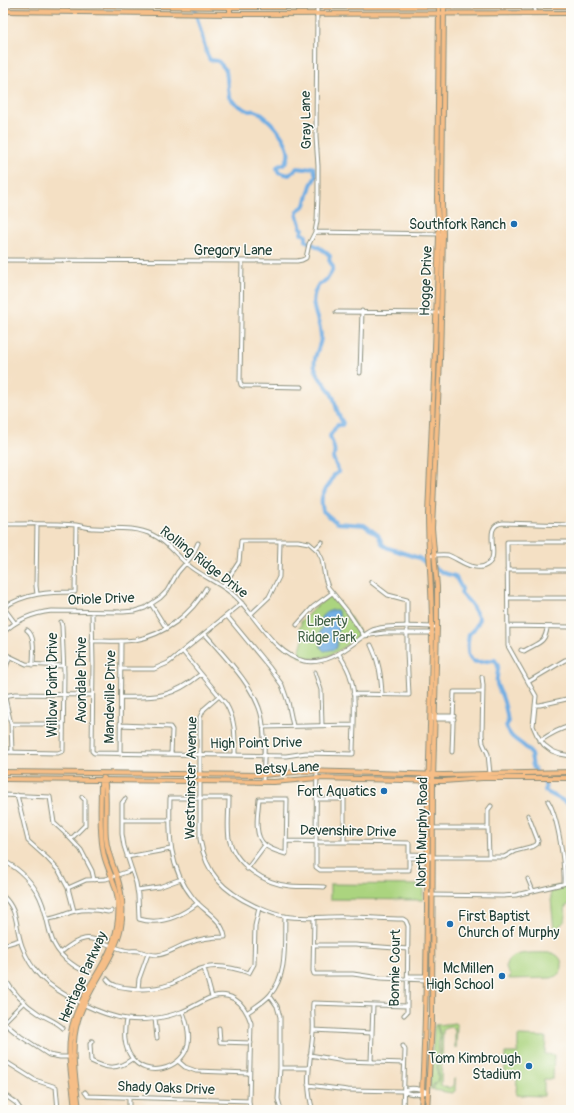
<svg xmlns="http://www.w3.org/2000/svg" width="574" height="1113" font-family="Pangolin,sans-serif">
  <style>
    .green { fill: #abd47f; stroke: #65885a }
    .water { fill: #72aee3; stroke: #48768c }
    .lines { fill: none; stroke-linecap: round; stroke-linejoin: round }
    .river { stroke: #72aee3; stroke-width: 4 }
    .minor-casing { stroke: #8a8e7c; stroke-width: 5 }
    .major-casing { stroke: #8a8e7c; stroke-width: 6 }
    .minor { stroke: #fff; stroke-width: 3 }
    .major { stroke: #f6be87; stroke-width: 4 }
    .poi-dot { fill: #1f6fb2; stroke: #fdfcf7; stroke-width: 1.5 }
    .labels { text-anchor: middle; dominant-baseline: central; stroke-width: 3; stroke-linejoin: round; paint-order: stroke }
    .street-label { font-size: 14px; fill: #1f3d34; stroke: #fdfcf7 }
    .poi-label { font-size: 14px; fill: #1f3d34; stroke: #fdfcf7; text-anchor: end }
    .park-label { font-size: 14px; fill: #426347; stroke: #fdfcf7 }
  </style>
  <rect width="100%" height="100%" fill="#fdfcf7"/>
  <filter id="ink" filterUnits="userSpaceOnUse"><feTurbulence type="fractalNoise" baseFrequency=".025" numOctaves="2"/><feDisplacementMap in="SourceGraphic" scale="8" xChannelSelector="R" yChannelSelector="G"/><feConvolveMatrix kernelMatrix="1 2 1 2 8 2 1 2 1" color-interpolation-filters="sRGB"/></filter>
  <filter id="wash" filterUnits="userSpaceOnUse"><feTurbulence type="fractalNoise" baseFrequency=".012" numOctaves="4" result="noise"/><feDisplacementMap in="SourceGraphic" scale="16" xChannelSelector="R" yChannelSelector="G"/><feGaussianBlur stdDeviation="0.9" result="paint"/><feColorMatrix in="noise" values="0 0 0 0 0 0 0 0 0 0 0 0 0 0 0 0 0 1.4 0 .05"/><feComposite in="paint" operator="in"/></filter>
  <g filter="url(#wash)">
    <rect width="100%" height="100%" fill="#f4e0c4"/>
    <path class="green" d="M331 595 348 614 361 634C340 650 325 664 298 656L304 636 299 628 301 625V621L319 604Z
      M571 883V903L565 907C567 924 565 918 556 931H554L550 888Z
      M330 884 423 885V900L330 899Z
      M552 953C566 957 565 975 551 978L509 979V977L511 976C508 973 506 970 506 965 508 950 540 953 552 953Z
      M455 1023 457 1025 456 1048H455V1030L451 1027 446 1028 443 1030 441 1085 444 1087 449 1088 453 1086 454 1079H455V1091L452 1093 434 1090V1086L438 1081 439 1077 438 1069 441 1036 437 1025Z
      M436 1024 440 1037 438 1045 437 1070 438 1077 437 1081 433 1085 432 1090 430 1088 434 1026Z
      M518 1036 546 1037 545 1054 554 1055 553 1079H544V1096L516 1095 517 1078 505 1077V1053H518Z"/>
    <path class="water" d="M333 610H337C344 622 337 626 337 636 337 640 337 643 337 647L335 649 324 651 321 648 320 632 322 628 321 617 327 612Z"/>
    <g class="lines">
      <path class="river" d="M193 3 207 54 210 60 218 61 226 70 229 97C234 103 242 108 249 111 253 111 255 110 258 112 270 120 298 148 285 163 283 165 279 165 277 167L278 172 289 175 297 168 305 169 312 167 314 168 316 176 311 185 305 205 297 211V216L299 221 301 228 303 229 301 233 306 236V241C315 245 324 249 330 256L329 260 333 267C332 274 326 282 319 284 305 304 321 318 321 337 321 347 312 357 315 367 318 380 326 383 332 395 335 399 334 402 336 406 337 412 340 418 343 423L342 425H337L330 436C332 443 337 450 333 458L339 472 334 475C328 491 318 491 323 511L337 523 364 525 378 535 383 545 388 548 419 558 426 563 446 574 455 576 462 589 461 593 471 604 479 618 478 623 474 629 469 634C468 640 465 657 473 661 478 664 489 660 495 660 502 668 495 675 497 684 498 688 500 692 502 696 505 704 507 714 508 723L506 726C510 740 521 741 529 751 533 756 531 761 533 766 536 775 548 780 545 791L571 805"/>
    </g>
  </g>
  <g filter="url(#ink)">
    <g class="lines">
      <g class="minor-casing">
        <path id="minor" d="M535 13V3
          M315 232 317 221 318 194V166L316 137 317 7
          M3 260 297 261 302 260 306 258 309 244 315 232 440 234
          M242 261 240 381 241 385 243 386 302 387
          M336 312 441 313
          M360 373 362 311
          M3 524C27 524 52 523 76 525 82 526 87 528 94 528 114 529 134 526 153 535 170 543 178 558 192 568 207 579 224 585 237 598 257 618 275 655 304 661 327 665 344 650 361 638 366 634 370 630 376 629 391 624 418 627 434 627
          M37 524 36 586 37 594
          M571 542H507L508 646 536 696 533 726 537 735 544 745 552 751 560 754 571 756
          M316 548 322 542
          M429 556C435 555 442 554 448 555 459 559 475 574 488 564 501 555 481 525 503 523L571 525
          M507 570H571
          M223 586 239 562 241 541H298L309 543 318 551 322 559 325 578 328 587 348 612 364 636
          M508 598H571
          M151 604 166 628
          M3 607 15 623
          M3 608C25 593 49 592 75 592L76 525
          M92 612 93 664 92 751 94 753 286 756 306 753 353 754C353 733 357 698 351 679 349 670 344 662 339 654
          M251 614 269 597 279 577 280 541
          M227 616 269 667 282 685 288 702 293 726
          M297 625 313 607 332 593
          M508 626 571 627
          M27 630C36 636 33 655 33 665
          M3 633C16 620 33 613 52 611L123 612 135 611 145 608 160 598 167 591 178 572 192 556 198 543
          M205 634C224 656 254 686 261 714 266 733 264 762 263 781
          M364 636 384 633H433
          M92 641C106 641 121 642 135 640 164 635 192 614 206 588
          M371 645C379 661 381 676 382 694
          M521 650 524 651C537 643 546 643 547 627
          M183 652 226 704C236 721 235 737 235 755
          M3 653 26 664 64 666
          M121 669H154L168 663 242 603
          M315 672 321 690 322 725
          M482 677 483 685 482 735 483 743 488 754 490 774
          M3 678 5 669 10 657
          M528 682 565 660 571 659
          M3 689 11 724 12 752
          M353 694 409 695 407 652V600L388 595 371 582
          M4 696 15 694 92 695
          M219 696 204 709 200 717V839C206 874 223 891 255 906 264 910 274 915 284 916 305 920 327 916 348 917 366 917 385 919 403 919L406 921 408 926 407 1006V1012L404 1015
          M121 697C157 698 173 697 201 674
          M535 705H540L571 698
          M433 716H454
          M432 719H454
          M11 724H63
          M120 725 170 727 172 730 171 754
          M263 727 353 725
          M540 741C550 734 559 729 571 726
          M3 752 58 753 63 751 64 673 62 626 61 622
          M452 752 454 692H483
          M120 754 121 641
          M3 795 50 797 54 823 66 834 81 850 92 871 94 880
          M17 795 28 841 47 858 59 871 68 888 74 911
          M125 799 122 803V834L124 846 136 883 138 895 139 919C161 926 181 916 198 903
          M259 799H287L286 854C279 852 271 850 265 845 253 836 258 812 259 799Z
          M316 799H344V841
          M548 801C558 817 565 864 564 883
          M122 820H170
          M433 828H488L489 857
          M488 828V810L491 806
          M71 839 85 825V800L82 797
          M287 841C328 842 368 842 409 843V870H320L316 867C316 835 316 803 317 771
          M410 854 432 855
          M127 857 171 849
          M432 857H504L515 851 534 846 537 844 538 841 528 815
          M410 858H432
          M3 861C17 867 29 879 37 892 53 919 42 943 72 964 77 968 83 971 89 971
          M247 869 265 845
          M528 879 533 891
          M68 888 86 880 106 879 132 870
          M137 890 159 887 181 879
          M430 895 503 896 516 895 571 882
          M3 896C19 911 15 927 22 946 26 957 32 968 41 977 58 994 102 1016 127 1019 145 1021 164 1018 181 1012 189 1009 197 1004 205 1000 228 988 244 1001 251 1023L249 1101 250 1110
          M314 917 313 971 314 974H353L380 978 426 980
          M48 919C58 918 66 913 76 911 87 908 98 910 108 912L111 911
          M3 945 20 940
          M314 945H355L408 949
          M60 953C90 928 92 941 124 950 129 952 134 950 139 951 145 953 151 955 157 955 169 954 178 946 189 943 201 938 213 937 225 937 222 918 204 912 193 898 168 867 169 834 170 798H229C229 811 227 826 229 838 234 864 265 884 290 886 301 887 313 886 324 887
          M204 968 212 997
          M3 976C12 991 24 1004 38 1013 46 1018 56 1021 63 1028
          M407 978 409 976H426
          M107 979C112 986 120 987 129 988 143 990 157 989 171 984 182 979 192 971 204 968 219 964 235 968 249 973L254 964 255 926 259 908
          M138 989 139 979 148 954
          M270 996 277 1006 280 1017V1068L278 1099 281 1110
          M248 1012C255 1007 264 1002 270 995 288 974 284 943 285 916
          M155 1018 157 1038
          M126 1019C124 1032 123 1046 132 1058 146 1078 179 1070 187 1048 191 1036 187 1023 183 1012
          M3 1022 20 1036 49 1055 60 1057H74
          M3 1023 24 1002
          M219 1028 220 1042 251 1043
          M313 1030 372 1033
          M92 1041 90 1044 91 1061C107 1069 117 1070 132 1059
          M310 1055 344 1061 404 1063
          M3 1060 35 1080 56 1087 58 1110
          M178 1061 185 1067 196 1071 249 1073
          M371 1062 373 1005
          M280 1068H308
          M308 1085 348 1090 403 1091C410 1095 421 1094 428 1092
          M403 1091C410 1086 421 1089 428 1092
          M85 1092 88 1096 249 1101
          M3 1094 16 1103 21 1110
          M129 1098V1110
          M313 1110C304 1084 311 1058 313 1032 314 1022 312 1013 313 1003L407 1006
          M403 1110 405 1050 403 1046"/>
      </g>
      <g class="major-casing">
        <path id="major" d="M3 4 230 7 571 6
          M3 11 230 14 571 13
          M230 14V3
          M3 772 263 775 306 771 444 775 571 772
          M3 779 274 782 317 778 444 781 482 778H571
          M75 1110C73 1080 64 1049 74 1020 84 987 112 960 117 926 120 910 118 893 112 878 109 869 104 860 103 850 99 828 101 804 101 783L103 778
          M79 1110C76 1081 69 1049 78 1020 88 987 114 961 121 927 124 910 122 892 117 876 112 863 107 852 106 838 104 819 108 798 104 778
          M421 1110C427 1007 427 904 428 801 429 743 432 684 432 626 432 588 428 551 428 514L434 376 439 236 437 201 439 7
          M427 1110 432 1022 433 781 437 627V587L432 528 440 360 443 234 442 205 444 7"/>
      </g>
      <use href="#minor" class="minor"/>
      <use href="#major" class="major"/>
    </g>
  </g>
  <g class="poi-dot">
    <circle cx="514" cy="224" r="4"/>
    <circle cx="384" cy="791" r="4"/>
    <circle cx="450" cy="924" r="4"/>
    <circle cx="502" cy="976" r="4"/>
    <circle cx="529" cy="1066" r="4"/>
  </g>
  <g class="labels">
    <g class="street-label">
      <text transform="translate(306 120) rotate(-91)">Gray Lane</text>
      <text x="233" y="250">Gregory Lane</text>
      <text transform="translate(426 281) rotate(-88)">Hogge Drive</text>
      <text transform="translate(204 562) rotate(38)">Rolling Ridge Drive</text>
      <text transform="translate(101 599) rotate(-2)">Oriole Drive</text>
      <text transform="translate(81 680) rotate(-90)">Avondale Drive</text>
      <text transform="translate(52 685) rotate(-90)">Willow Point Drive</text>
      <text transform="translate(110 697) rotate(-89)">Mandeville Drive</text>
      <text transform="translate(256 743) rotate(-1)">High Point Drive</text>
      <text transform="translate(287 768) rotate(-3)">Betsy Lane</text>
      <text transform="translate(191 778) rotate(-89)">Westminster Avenue</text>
      <text transform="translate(348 831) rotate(1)">Devenshire Drive</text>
      <text transform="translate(422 832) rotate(-89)">North Murphy Road</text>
      <text transform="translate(395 968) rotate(-89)">Bonnie Court</text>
      <text transform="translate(83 977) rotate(-66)">Heritage Parkway</text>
      <text transform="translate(166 1088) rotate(2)">Shady Oaks Drive</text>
    </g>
    <g class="poi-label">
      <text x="506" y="224">Southfork Ranch</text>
      <text x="376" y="791">Fort Aquatics</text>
      <text x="458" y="916" text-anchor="start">First Baptist<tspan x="458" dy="16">Church of Murphy</tspan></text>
      <text x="494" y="968">McMillen<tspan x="494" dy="16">High School</tspan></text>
      <text x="521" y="1058">Tom Kimbrough<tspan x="521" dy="16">Stadium</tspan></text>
    </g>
    <g class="park-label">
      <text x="327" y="621">Liberty<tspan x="327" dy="16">Ridge Park</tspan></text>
    </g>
  </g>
  <rect width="574" height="1113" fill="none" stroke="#fdfcf7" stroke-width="16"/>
</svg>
